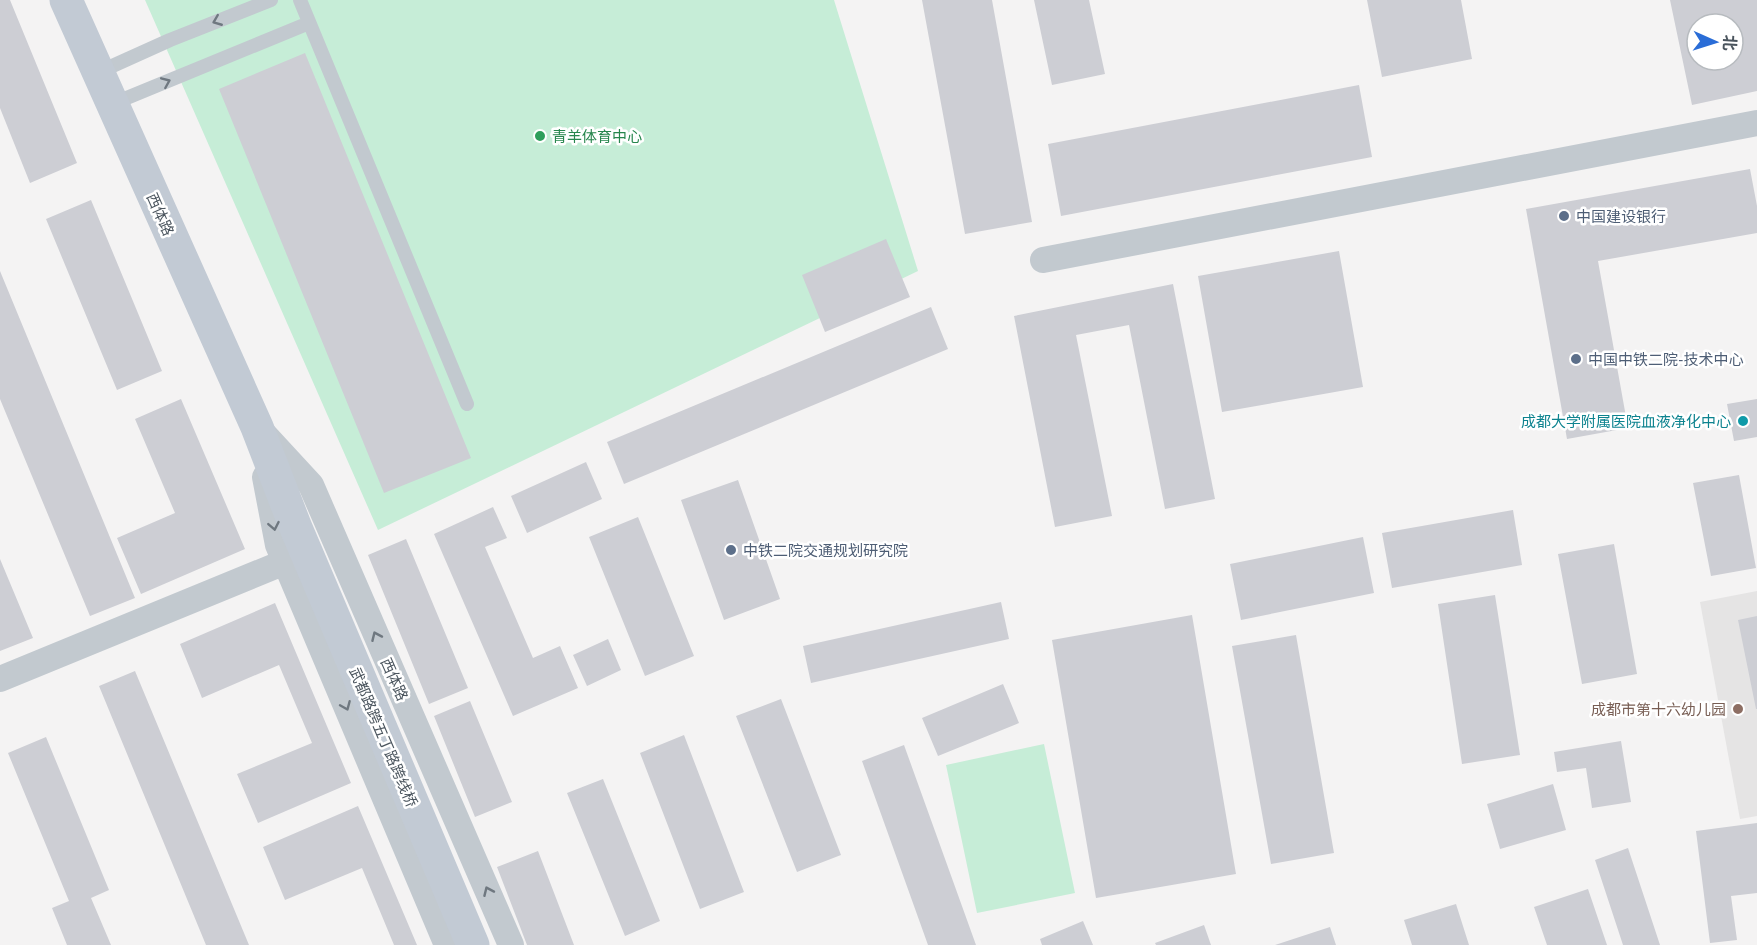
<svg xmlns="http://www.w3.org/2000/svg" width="1757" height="945" font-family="Lato,'Noto Sans SC',sans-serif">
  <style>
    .education { fill: #e5e4e4 }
    .green { fill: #c6edd7 }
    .building { fill: #cdced4; fill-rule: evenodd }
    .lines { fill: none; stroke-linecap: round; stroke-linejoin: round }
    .lane { stroke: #c2c9cf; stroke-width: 14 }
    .street { stroke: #c2c9cf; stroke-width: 26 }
    .secondary { stroke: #c2cad4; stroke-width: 33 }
    .oneway { stroke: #6f7880 }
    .leisure-dot { fill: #2e9e5b; stroke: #fff; stroke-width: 2 }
    .service-dot { fill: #5c6f8a; stroke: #fff; stroke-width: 2 }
    .culture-dot { fill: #0f9aa8; stroke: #fff; stroke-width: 2 }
    .education-dot { fill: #8d6e63; stroke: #fff; stroke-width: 2 }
    .labels { text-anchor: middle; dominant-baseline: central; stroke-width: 5; stroke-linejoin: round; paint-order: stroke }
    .leisure-label { font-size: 15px; fill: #27864d; stroke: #fff; text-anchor: start }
    .street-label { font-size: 15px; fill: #4b555e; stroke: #fff }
    .service-label { font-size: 15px; fill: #4e5e75; stroke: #fff; text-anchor: start }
    .culture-label { font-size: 15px; fill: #0d838f; stroke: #fff; text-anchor: end }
    .education-label { font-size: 15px; fill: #785e54; stroke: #fff; text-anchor: end }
  </style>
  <rect width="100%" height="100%" fill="#f4f3f3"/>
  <path class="education" d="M1757 591V816L1740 819 1700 602Z"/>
  <path class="green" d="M145 0H834L918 271 378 530Z
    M1044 744 1075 893 977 913 946 765Z"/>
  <path class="building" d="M0 0H10L77 163 30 183 0 108Z
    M922 0H992L1032 222 965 234Z
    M1034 0H1089L1105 74 1052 85Z
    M1367 0H1461L1472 59 1382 77Z
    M1670 0H1757V91L1692 105ZM1697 24H1733V60H1697Z
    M305 53 471 458 384 493 219 89Z
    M1359 85 1372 157 1061 216 1048 144Z
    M1750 169 1757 206V233L1598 261 1628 428 1567 439 1526 209Z
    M91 200 162 371 117 390 46 219Z
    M886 239 910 297 825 332 802 275Z
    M1339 251 1363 387 1222 412 1198 276Z
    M0 271 135 598 90 616 0 399Z
    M1173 284 1215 499 1165 509 1129 325 1076 335 1112 516 1055 527 1014 316Z
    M931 307 948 349 624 484 607 442Z
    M181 399 245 549 141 594 117 538 175 513 135 419Z
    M1757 399V437L1734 441 1727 404Z
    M586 462 602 499 527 533 511 496Z
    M1739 475 1756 568 1711 576 1693 483Z
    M738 480 780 599 724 620 681 500Z
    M493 507 507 538 485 547 533 658 560 646 578 688 513 716 434 534Z
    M1513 510 1522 565 1392 588 1382 533Z
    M638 517 694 656 645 676 589 537Z
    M1363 537 1374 593 1241 620 1230 564Z
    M406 539 468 688 429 704 368 555Z
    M1614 544 1637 674 1582 684 1558 554Z
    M0 559 33 638 0 651Z
    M1495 595 1520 755 1462 764 1438 604Z
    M1001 602 1009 639 811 683 803 646Z
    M275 603 351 783 258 823 237 774 312 743 279 665 202 698 180 644Z
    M1192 615 1236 874 1096 898 1052 640Z
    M1757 616V709H1756L1738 620Z
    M1296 635 1334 853 1271 864 1232 646Z
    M608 639 621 670 587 686 573 655Z
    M135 671 249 945H206L99 686Z
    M1003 684 1019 723 938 756 922 718Z
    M781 699 841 855 797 872 736 716Z
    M470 701 512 802 475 817 434 716Z
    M684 735 744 892 700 909 640 753Z
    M46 737 109 890 91 898 111 945H67L52 908 69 901 8 753Z
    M1621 741 1631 802 1592 808 1586 768 1557 772 1554 752Z
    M904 745 976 945H928L862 761Z
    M603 779 660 921 625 936 567 793Z
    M1553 784 1566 830 1500 849 1487 804Z
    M358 806 417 945H394L362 868 285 900 263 847Z
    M1757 823V893L1731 896 1737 940 1710 943 1696 831Z
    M1628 848 1660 945H1623L1595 860Z
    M538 851 574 945H527L497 867Z
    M1588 889 1607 945H1547L1534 907Z
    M1456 904 1469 945H1412L1404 920Z
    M1083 921 1093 945H1042L1040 939Z
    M1204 925 1211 945H1156L1155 943Z
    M1330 927 1336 945H1275Z"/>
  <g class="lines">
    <path class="lane" d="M300 0 467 404
      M99 72 170 40 271 0
      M112 104 309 23"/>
    <path class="street" d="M1043 260 1757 123
      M263 433 311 485 511 945
      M265 477 278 545 447 945
      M0 679 285 562"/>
    <path class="secondary" d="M66 0 257 427 296 528 473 945"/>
  </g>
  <defs><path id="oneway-chevron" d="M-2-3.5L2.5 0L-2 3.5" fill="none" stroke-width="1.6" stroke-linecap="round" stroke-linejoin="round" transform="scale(1.5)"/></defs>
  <g class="oneway">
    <use href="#oneway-chevron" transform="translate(217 21) rotate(158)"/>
    <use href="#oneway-chevron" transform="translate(166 82) rotate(-23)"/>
    <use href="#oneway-chevron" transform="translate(274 526) rotate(79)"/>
    <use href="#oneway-chevron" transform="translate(376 636) rotate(-114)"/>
    <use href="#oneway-chevron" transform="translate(346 706) rotate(67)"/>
    <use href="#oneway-chevron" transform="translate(488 891) rotate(-114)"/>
  </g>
  <circle class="leisure-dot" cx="540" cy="136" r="6"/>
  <g class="service-dot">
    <circle cx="1564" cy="216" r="6"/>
    <circle cx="1576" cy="359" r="6"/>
    <circle cx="731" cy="550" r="6"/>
  </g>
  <circle class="culture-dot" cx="1743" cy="421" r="6"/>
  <circle class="education-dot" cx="1738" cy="709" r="6"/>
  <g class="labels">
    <g class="leisure-label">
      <text x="552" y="136">青羊体育中心</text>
    </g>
    <g class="street-label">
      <text transform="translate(161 214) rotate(66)">西体路</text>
      <text transform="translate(395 679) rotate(66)">西体路</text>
      <text transform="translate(384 737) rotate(67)">武都路跨五丁路跨线桥</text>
    </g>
    <g class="service-label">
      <text x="1576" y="216">中国建设银行</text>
      <text x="1588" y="359">中国中铁二院-技术中心</text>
      <text x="743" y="550">中铁二院交通规划研究院</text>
    </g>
    <g class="culture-label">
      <text x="1731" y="421">成都大学附属医院血液净化中心</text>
    </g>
    <g class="education-label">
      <text x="1726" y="709">成都市第十六幼儿园</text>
    </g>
  </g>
  <g transform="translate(1715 42) rotate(93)"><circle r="28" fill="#ffffff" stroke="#b7bbbf" stroke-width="1.5"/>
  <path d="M0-4.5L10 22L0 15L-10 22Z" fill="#2a6dd7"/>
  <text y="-9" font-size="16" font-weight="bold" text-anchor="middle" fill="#4b555e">北</text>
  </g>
</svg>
